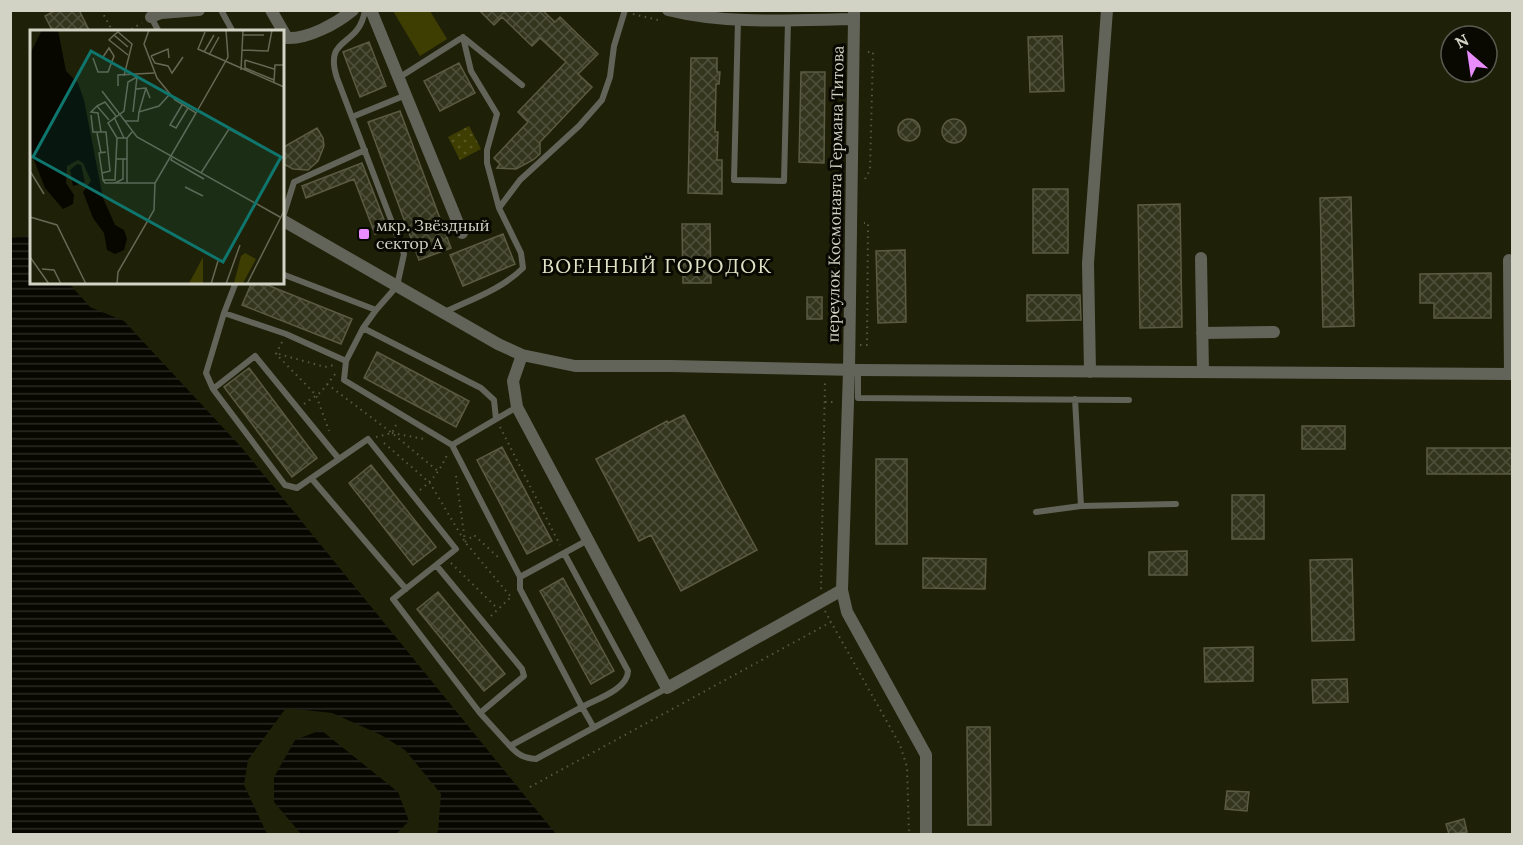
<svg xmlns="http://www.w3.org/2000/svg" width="1523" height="845" font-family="Lora,serif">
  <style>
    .park { fill: url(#park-dots) }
    .pitch { fill: #3e3e02 }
    .water { fill: url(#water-rules) }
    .building { fill: url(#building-cross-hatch); stroke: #5a5b42; stroke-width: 1.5 }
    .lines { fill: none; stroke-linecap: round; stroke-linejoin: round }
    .path { stroke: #575843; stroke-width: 2; stroke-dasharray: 1.5 4.5; stroke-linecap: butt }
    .lane { stroke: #636459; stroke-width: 6 }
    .street { stroke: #636459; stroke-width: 12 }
    .poi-dot { fill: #e98dfe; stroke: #090902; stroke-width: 2 }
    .labels { text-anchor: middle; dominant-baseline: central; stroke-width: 6; stroke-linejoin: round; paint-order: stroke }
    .street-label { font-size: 16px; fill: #d2d3c5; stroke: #090902 }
    .poi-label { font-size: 16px; fill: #d2d3c5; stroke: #090902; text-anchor: start }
    .quarter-label { font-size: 20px; letter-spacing: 1.5px; fill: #e0e2c5; stroke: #090902 }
    .inset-road { fill: none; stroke: #676854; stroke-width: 1.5 }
    .view { fill: #0f766e; fill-opacity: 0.15; stroke: #0f766e; stroke-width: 3 }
    .inset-edge { fill: none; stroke: #d2d3c5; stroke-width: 3 }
  </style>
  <defs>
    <pattern id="park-dots" width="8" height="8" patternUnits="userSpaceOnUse" patternTransform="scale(1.5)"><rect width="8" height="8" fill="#3e3e02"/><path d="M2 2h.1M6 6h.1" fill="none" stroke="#595925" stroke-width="1.8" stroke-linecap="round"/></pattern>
    <pattern id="water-rules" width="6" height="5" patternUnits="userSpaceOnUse" patternTransform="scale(1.5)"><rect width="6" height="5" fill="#070700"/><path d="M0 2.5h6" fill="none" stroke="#2a2a24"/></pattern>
    <pattern id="building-cross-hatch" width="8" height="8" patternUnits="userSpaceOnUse" patternTransform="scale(1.5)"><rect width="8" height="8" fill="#34351d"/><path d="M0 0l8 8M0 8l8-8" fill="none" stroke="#50513c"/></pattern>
  </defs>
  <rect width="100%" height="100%" fill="#1f2008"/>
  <path class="park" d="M469 126 481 149 460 160 448 137Z"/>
  <path class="pitch" d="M393 11H430L447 39 420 56Z"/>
  <path class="water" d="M28 236 31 240 32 282H68L90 307 124 321 242 448 556 834H436L438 831 441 794 405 750 381 735 332 713 286 708 248 760 244 785 267 834H11L10 238Z
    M321 730 398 792 409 821 396 834H301L274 802V777L295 740Z"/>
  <path class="building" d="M56 10H79L90 32H53L45 16Z
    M479 10H542L555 22 560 17 598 54 578 74 592 87 540 142V154L533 160 516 169 497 168 500 164 494 158 528 122 518 112 566 62 540 38 532 46 502 17 494 25Z
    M1062 36 1064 91 1030 92 1028 37Z
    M369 42 386 86 360 97 343 52Z
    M691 58H717V72H720L719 84H716L715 132H718L717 160H722V194L688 193Z
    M459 63 475 93 440 111 424 81Z
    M801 72H825L824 163 799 162Z
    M400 111 451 248 419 260 368 122Z
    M898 130a11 11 0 1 1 22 0a11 11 0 1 1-22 0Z
    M942 131a12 12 0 1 1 24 0a12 12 0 1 1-24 0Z
    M317 128 323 138 324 146 318 161 308 170 293 169 282 163V148Z
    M362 163 388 230 375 234 354 179 306 198 302 186Z
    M1033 189H1068V253H1033Z
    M1351 197 1354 326 1323 327 1320 198Z
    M1180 204 1182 327 1140 328 1138 205Z
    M682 224H710L711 283H683Z
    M503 234 515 264 463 286 450 255Z
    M905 250 906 322 878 323 876 251Z
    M1491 273V318H1434V303H1420V274Z
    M252 282H260L352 319 341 344 242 305Z
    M1027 295H1080L1081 320 1027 321Z
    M807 297H822V319H807Z
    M377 352 469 401 456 427 364 378Z
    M249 368 317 458 292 477 224 387Z
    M684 415 757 550 681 591 651 535 639 541 596 459 667 421 668 423Z
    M1302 426H1345V449H1302Z
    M502 447 552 541 527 554 477 460Z
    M1427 448H1512V474H1427Z
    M876 459H907V544H876Z
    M371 465 436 547 413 565 349 483Z
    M1232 495H1264V539H1232Z
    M1187 551V575H1149V552Z
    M923 558 986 559 985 589 923 588Z
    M1352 559 1354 640 1312 641 1310 560Z
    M563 578 614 671 591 684 540 591Z
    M438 592 505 674 484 691 417 609Z
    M1253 647V681L1205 682 1204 648Z
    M1347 679 1348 702 1313 703 1312 680Z
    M967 727H990L991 825H968Z
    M1227 791 1249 792 1247 811 1225 809Z
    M1464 819 1467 832 1449 834 1446 824Z"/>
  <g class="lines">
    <path class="path" d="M101 10 113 32
      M633 14 662 21
      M126 32 142 23
      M865 179 870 170 873 52H866
      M282 342 276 354 316 395 329 431
      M860 345H867L868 223H864
      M279 354 325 367 334 365
      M327 384 392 433 439 472
      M825 402H837
      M304 404 321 392 336 373
      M500 427 560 545
      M392 433 424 439
      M376 437 392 433 397 423
      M384 443 430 483 465 542 511 597
      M456 476 465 541
      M420 490C433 480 440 470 447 455
      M465 542 474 535 499 558
      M451 563 498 609
      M821 589 825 381
      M825 611 831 622
      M491 616 511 597
      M530 787 831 622 900 745 907 767 909 834"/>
    <path class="lane" d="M151 10V17L159 32
      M221 10 233 32
      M365 10C359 49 323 35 337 78L404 254 397 286 376 310 363 328 346 361 344 380 452 445 517 407
      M738 20 734 180 784 181 788 21
      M463 37 471 71 497 114 487 150V163L499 208 520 180 579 126 602 100 610 77 614 46 625 10
      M400 77 463 37 522 85
      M352 117 406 95
      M282 220 294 182 365 150
      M282 274 376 310
      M445 312C472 299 502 289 523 268L521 253 499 208
      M224 313 236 282
      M363 328 481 388 494 400 496 419
      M346 361 286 334 224 313 206 373 213 389 255 356 339 459 368 439 456 549 436 565 522 669 524 676 480 713 510 746 582 707 520 589V577
      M858 370V398L1129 400
      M213 389 285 485 297 488 339 459
      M1075 399 1081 506
      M452 445 520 577 588 540
      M312 479 406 589
      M1036 512 1081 506 1176 504
      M564 553 628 671C628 689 597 699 582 707L594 728
      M436 565 393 599 480 713
      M510 746C518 755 524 758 536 759L667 688"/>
    <path class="street" d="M271 10 287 38C308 39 336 24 353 10
      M371 10 462 233
      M668 10C727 25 794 20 854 19V10
      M151 17 161 13 199 10
      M854 19 849 370 842 590 847 612 926 755V834
      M282 220 498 344 522 355 575 366H670L858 370 1512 374
      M1201 258 1203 372
      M1509 260 1510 374
      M1202 333 1274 332
      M522 355 513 381 517 407 667 688 842 590
      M1090 372 1088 263 1107 10"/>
  </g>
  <rect class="poi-dot" x="358" y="228" width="12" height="12" rx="3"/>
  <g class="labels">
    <g class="street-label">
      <text transform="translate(835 194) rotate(-89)">переулок Космонавта Германа Титова</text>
    </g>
    <g class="poi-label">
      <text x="376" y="225">мкр. Звёздный<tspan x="376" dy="18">сектор А</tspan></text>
    </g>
    <g class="quarter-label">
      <text x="657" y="265">ВОЕННЫЙ ГОРОДОК</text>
    </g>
  </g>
  <g transform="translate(30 30)">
    <rect width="254" height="254" fill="#1f2008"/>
    <path d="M173 227V253H159L163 246Z" fill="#3e3e02"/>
    <path d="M215 223 226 229 213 253H204L211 226Z" fill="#3e3e02"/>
    <path d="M12 0H28L36 41 48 53 54 70 73 168 85 195 94 200 97 209 94 220 85 224 77 220 74 203 63 188 53 162 61 151 53 133 48 130 37 136 36 153 44 165 43 174 33 179 15 158 0 120V24ZM47 134 51 135 55 152 43 156 40 140Z" fill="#070700"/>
    <path class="inset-road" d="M119 0 114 14 127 48 145 70 166 83 198 27 196 0M175 2 168 19 254 57M84 5 79 10 98 25M213 5H234M212 20 238 21 242 0M174 22 184 5M179 25 189 7M121 26 125 33 138 36 142 43 153 27M121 26 138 19 139 28M63 28 68 42H78L84 26 79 18 73 27M215 30V38L244 50M215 30 244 39M211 40 213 0M94 46 102 14 88 2 84 5 98 17M244 52 245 35H254M88 56V45L124 43M116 58 109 82 129 76 139 65M106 59 116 58 120 68M72 61 107 107 250 187M152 75 140 95 146 98 158 78M67 76 75 72 86 86M103 82 107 47M61 85 63 102H71M84 87 94 108M79 90 67 76 61 82 68 83 71 102H76L80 141 72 143 73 150H85L86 129M95 91H108L109 82M102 102 97 108V153H125M67 103 71 123M87 108 86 129H97M97 108H87L78 93 94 81 98 52 107 47M142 128 141 130 174 149M0 141 14 164M72 143 69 123 76 122M171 143 199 99 250 126M73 150 75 153H97M85 153 93 149V129M155 157 173 166M0 187 27 195 56 254M0 227 19 254M12 239 24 240 31 254M87 254 88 242 124 180 125 153 166 83M181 254 188 231M196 254 210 215M217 254 254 181"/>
    <path class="view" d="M61 21 251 127 193 232 3 127Z"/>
    <rect width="254" height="254" class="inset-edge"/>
  </g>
  <rect width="1523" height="845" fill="none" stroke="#d2d3c5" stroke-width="24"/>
  <g transform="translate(1469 54) rotate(331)"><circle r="28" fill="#090902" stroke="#595a50" stroke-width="1.5"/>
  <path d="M0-4.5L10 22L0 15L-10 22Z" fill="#e98dfe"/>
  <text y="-9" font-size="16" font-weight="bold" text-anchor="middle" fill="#d2d3c5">N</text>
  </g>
</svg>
